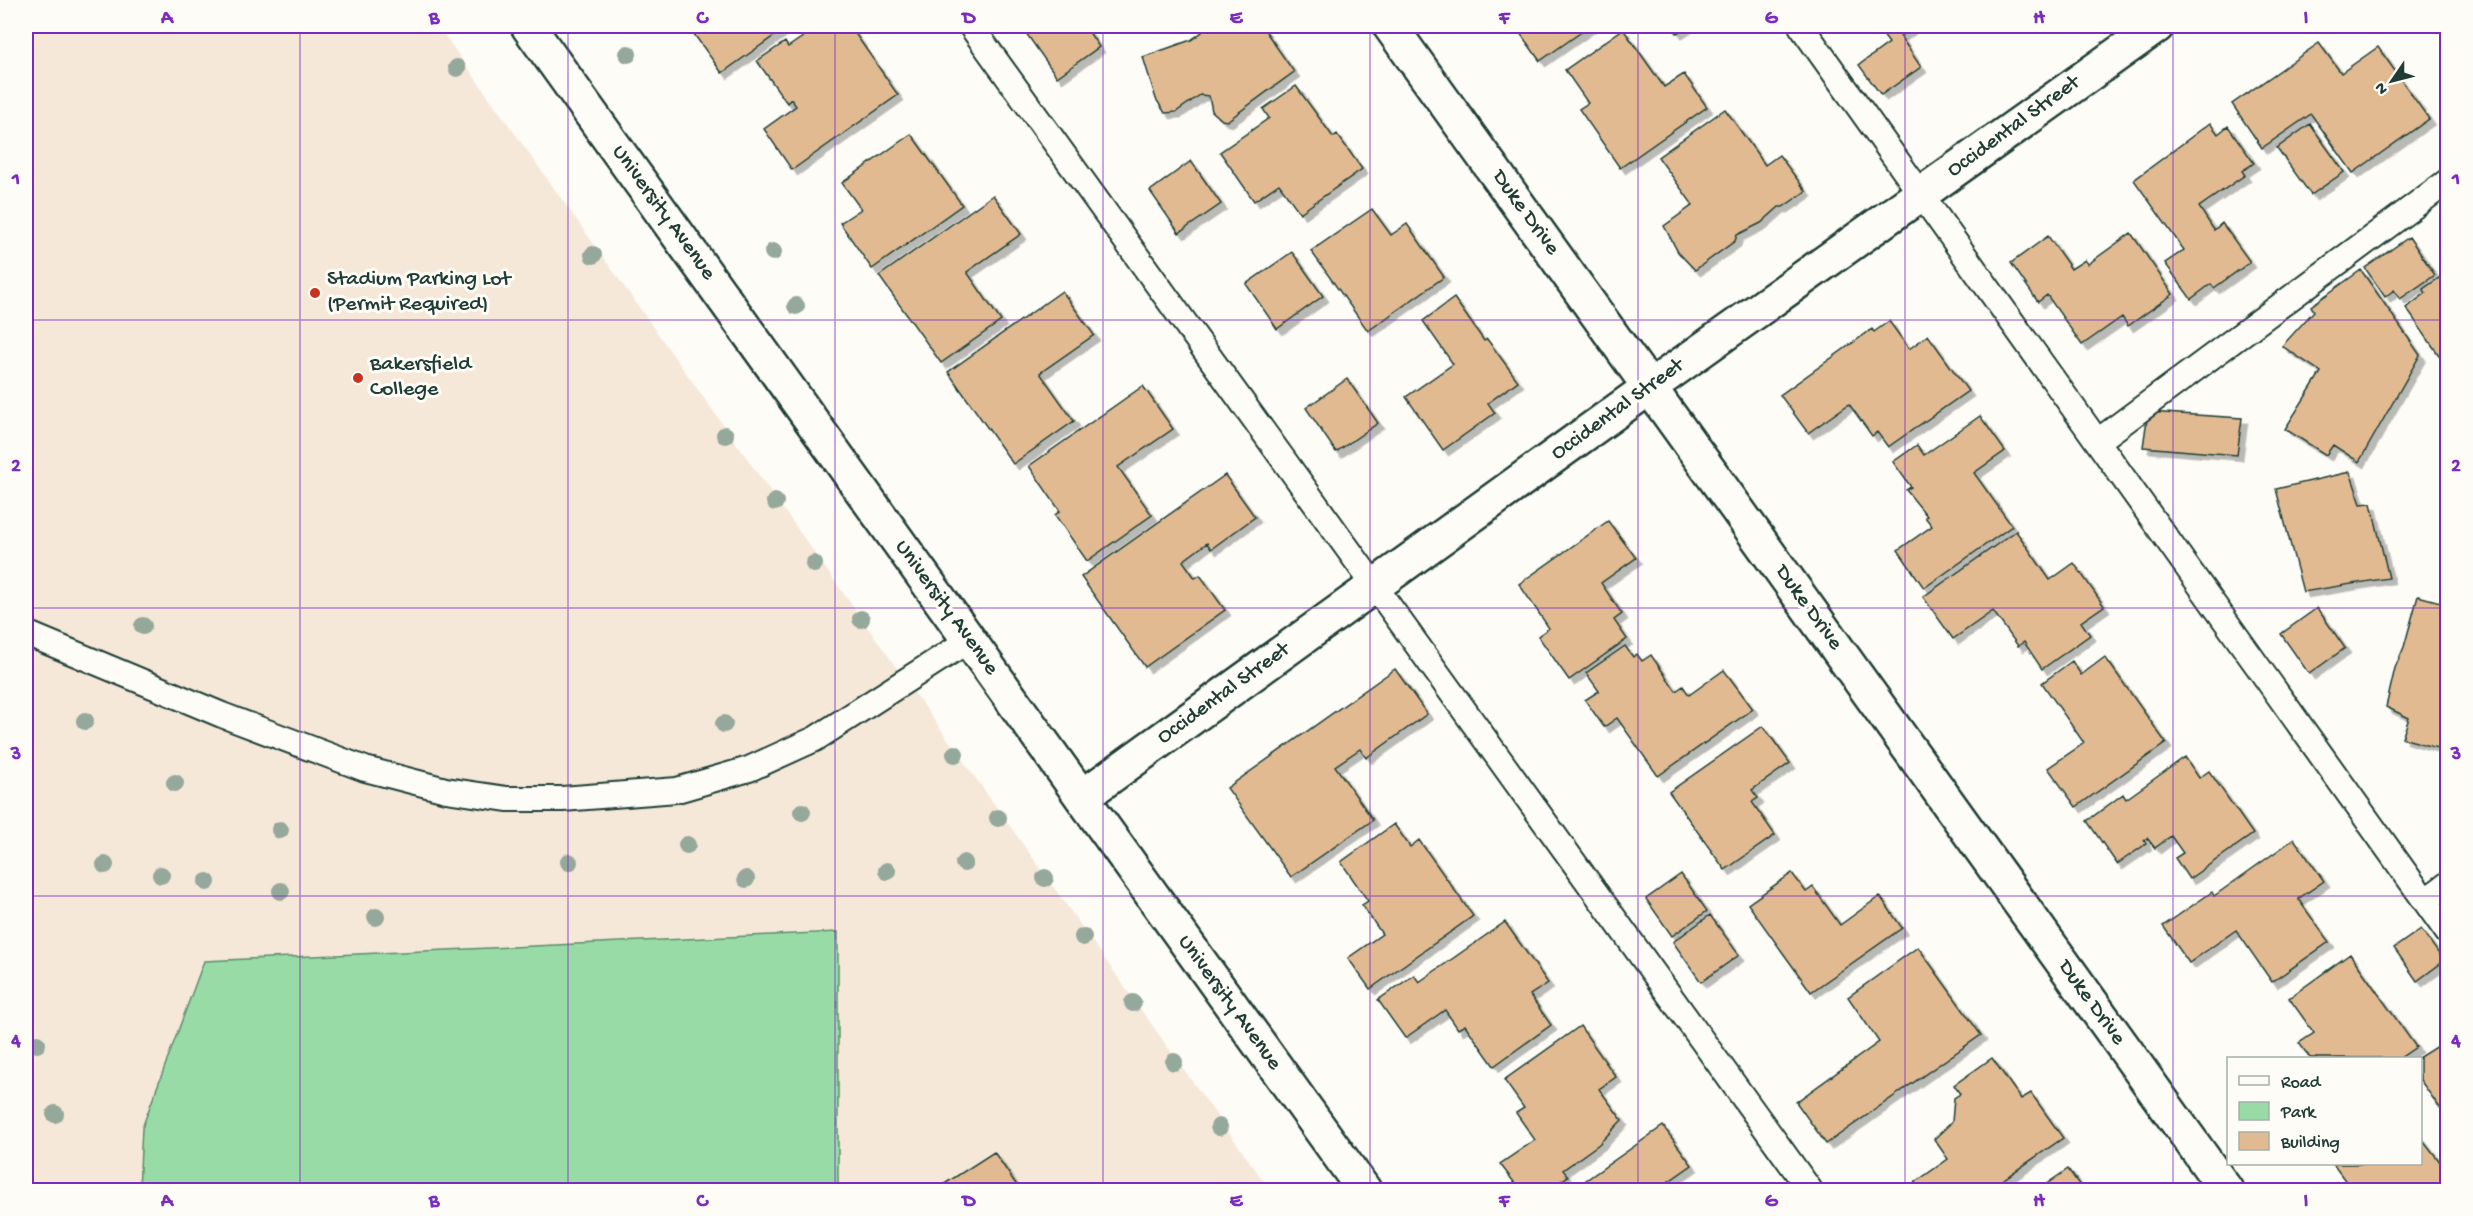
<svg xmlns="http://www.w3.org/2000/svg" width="2473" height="1216" font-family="'Gochi Hand',sans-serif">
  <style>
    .built { fill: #f5e8d9 }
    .green { fill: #99dba6; stroke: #5c8c6d; stroke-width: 1.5 }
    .building { fill: #e1ba92; stroke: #1f3d34; stroke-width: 1.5; filter: url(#shadow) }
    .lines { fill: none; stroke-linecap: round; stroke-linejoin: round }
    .lane-casing { stroke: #1f3d34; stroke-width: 28 }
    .street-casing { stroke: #1f3d34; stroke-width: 38 }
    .secondary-casing { stroke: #1f3d34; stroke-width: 38 }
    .lane { stroke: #fdfcf7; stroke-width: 24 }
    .street { stroke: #fdfcf7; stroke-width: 33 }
    .secondary { stroke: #fdfcf7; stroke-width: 33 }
    .tree { fill: #94a89b }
    .grid { fill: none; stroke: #7b2cbf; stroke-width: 1.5; stroke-opacity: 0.55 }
    .poi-dot { fill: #c8321e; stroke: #fdfcf7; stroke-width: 2 }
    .labels { text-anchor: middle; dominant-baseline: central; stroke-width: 6; stroke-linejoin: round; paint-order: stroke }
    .street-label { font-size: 22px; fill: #1f3d34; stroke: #fdfcf7 }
    .poi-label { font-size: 22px; fill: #1f3d34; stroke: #fdfcf7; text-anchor: start }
    .neatline { fill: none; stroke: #7b2cbf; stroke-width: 2 }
    .grid-label { font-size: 20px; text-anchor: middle; font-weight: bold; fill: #7b2cbf }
  </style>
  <defs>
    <filter id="shadow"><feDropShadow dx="5.5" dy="5.5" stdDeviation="0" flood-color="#0004"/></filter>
  </defs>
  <rect width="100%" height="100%" fill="#fdfcf7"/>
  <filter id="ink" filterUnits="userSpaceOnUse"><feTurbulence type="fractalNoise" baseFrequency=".0167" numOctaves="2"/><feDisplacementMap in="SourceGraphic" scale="12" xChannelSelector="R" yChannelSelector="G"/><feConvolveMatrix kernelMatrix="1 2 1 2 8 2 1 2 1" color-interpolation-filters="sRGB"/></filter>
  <g filter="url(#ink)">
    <path class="built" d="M26 26H438L1270 1190H26Z"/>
    <path class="green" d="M838 932V1190H139L142 1128 204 961Z"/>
    <path class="building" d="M688 26H788L722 73Z
      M819 26H850L898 95 792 170 764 129 796 106 791 99 787 103 757 61 785 42 788 47Z
      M1037 26H1085L1099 47 1057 77 1026 33Z
      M1198 26H1262L1294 72 1227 121 1222 120 1212 111 1209 96 1200 95 1176 112 1165 113 1156 99 1143 57 1191 40 1202 32Z
      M1515 26H1590L1540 61Z
      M1672 26H1688L1677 33Z
      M1876 26H1913L1900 36 1921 67 1881 95 1859 65 1889 43Z
      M1623 29 1664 87 1684 74 1707 107 1620 168 1579 109 1588 103 1565 70Z
      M2319 43 2341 73 2378 47 2429 119 2353 173 2311 114 2262 148 2232 104Z
      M1296 86 1333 137 1337 134 1362 169 1300 213 1279 184 1254 201 1220 152 1269 118 1263 109Z
      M1725 109 1765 165 1779 155 1806 191 1783 207H1779L1761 223 1737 235 1735 241 1695 270 1678 252 1664 226 1693 205 1658 157Z
      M2210 123 2218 134 2228 126 2254 163 2242 171 2245 175 2199 207 2214 230 2222 223 2250 262 2214 288 2211 284 2191 299 2165 263 2184 250 2134 180Z
      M2310 124 2344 172 2311 195 2277 148Z
      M911 134 962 205 872 269 840 223 861 209 842 183Z
      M1191 161 1221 204 1179 233 1150 191Z
      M993 195 1021 234 967 272 1001 321 941 363 879 276Z
      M1372 209 1391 235 1407 224 1444 277 1368 331 1311 251Z
      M2131 233 2173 294 2128 326 2122 317 2082 345 2047 295 2038 302 2011 263 2048 236 2071 269 2085 260 2088 264Z
      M2409 237 2435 275 2400 299 2394 290 2385 297 2365 268Z
      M1292 252 1323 296 1277 329 1246 284Z
      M2361 270 2420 355 2359 462 2333 445 2326 455 2285 429 2321 372 2282 346 2314 311 2311 306Z
      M2448 272V368L2406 308 2426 293 2423 289Z
      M1062 291 1094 335 1040 373 1074 421 1013 464 948 372Z
      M1454 298 1484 341 1487 339 1518 381 1488 403 1495 413 1443 450 1406 397 1453 364 1423 321Z
      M1889 321 1909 349 1928 335 1968 391 1888 447 1877 432 1872 436 1849 404 1808 433 1780 395 1872 329 1874 332Z
      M1347 379 1378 423 1336 452 1306 408Z
      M1143 386 1173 429 1118 467 1152 515 1087 561 1055 515 1060 511 1029 466Z
      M2148 412 2242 418 2237 455 2143 447Z
      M1980 416 2005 451 1974 473 2012 526 1924 588 1898 550 1932 526 1925 517 1927 516 1906 490 1911 487 1893 462 1917 445 1924 455Z
      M2350 472 2361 504 2371 503 2389 578 2303 592 2276 489Z
      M1225 475 1255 517 1211 549 1207 543 1183 561 1195 578 1200 575 1225 610 1145 667 1081 577Z
      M1608 521 1636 558 1601 583 1622 614 1614 620 1627 639 1569 680 1538 636 1549 628 1519 584Z
      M2016 531 2050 580 2074 563 2104 606 2081 622 2090 635 2042 669 2024 642 2018 646 1993 611 1953 639 1923 597Z
      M2418 596 2448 604V751L2402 738 2409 718 2386 707 2395 668 2404 647Z
      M2317 608 2345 648 2309 674 2281 634Z
      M1625 646 1633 657 1637 654 1642 661 1651 655 1676 691 1683 686 1689 695 1724 670 1753 709 1658 776 1617 718 1604 727 1585 700 1599 691 1586 673Z
      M2105 657 2166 743 2076 807 2048 768 2084 743 2042 683 2072 661 2081 675Z
      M1395 669 1427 714 1366 758 1360 749 1335 766 1373 820 1291 877 1227 788Z
      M1763 726 1790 763 1752 790 1758 798 1752 802 1775 835 1725 870 1669 792Z
      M2185 757 2199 778 2209 771 2253 834 2189 879 2175 858 2183 853 2171 836 2155 848 2147 838 2144 840 2146 844 2117 864 2087 821 2123 794 2126 799Z
      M1394 824 1410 847 1419 840 1473 916 1370 989 1348 958 1382 934 1362 905 1368 901 1341 862Z
      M2294 839 2324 881 2298 899 2329 942 2272 982 2236 930 2189 963 2163 926 2212 892 2214 896Z
      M1792 873 1806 892 1813 887 1840 925 1880 896 1902 928 1811 992 1748 904Z
      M1681 874 1707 911 1672 936 1646 899Z
      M1710 915 1739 955 1701 982 1673 942Z
      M1505 922 1548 983 1530 995 1551 1025 1494 1066 1465 1025 1458 1029 1445 1010 1405 1038 1378 1000 1414 975 1419 982Z
      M2421 929 2444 961 2417 981 2394 948Z
      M1918 947 1981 1035 1826 1144 1796 1102 1879 1042 1848 997Z
      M2350 954 2416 1047 2400 1058H2310L2299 1043 2314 1033 2289 998Z
      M1580 1026 1616 1077 1599 1089 1622 1120 1599 1144 1563 1170 1568 1176 1548 1190H1520L1500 1164 1535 1140 1516 1113 1524 1108 1504 1080Z
      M2448 1039V1103L2440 1108 2420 1080V1058H2418Z
      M1992 1058 2021 1099 2031 1093 2063 1138 1988 1190H1896L1904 1185 1907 1188 1948 1159 1934 1139 1952 1122 1954 1098 1960 1094 1954 1085Z
      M1663 1126 1692 1165 1668 1182 1674 1190H1572Z
      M2420 1136 2448 1172V1190H2352L2333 1164H2420Z
      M994 1152 1020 1190H935Z
      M2068 1169 2083 1190H2040L2045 1185Z"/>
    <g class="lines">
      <g class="lane-casing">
        <path id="lane" d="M971 26 1810 1190
          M1801 26 2448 933
          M2098 441 2448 181
          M26 633 222 715 365 769 446 790 507 799H562L677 790 749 769 815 739 969 640
          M2425 901 2448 884"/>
      </g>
      <g class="street-casing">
        <path id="street" d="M1390 26 2226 1190
          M1082 797 1650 387 2157 26"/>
      </g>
      <g class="secondary-casing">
        <path id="secondary" d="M528 26 1364 1190"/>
      </g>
      <use href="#lane" class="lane"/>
      <use href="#street" class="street"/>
      <use href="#secondary" class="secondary"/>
    </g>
    <g class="tree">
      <circle cx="628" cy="54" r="9"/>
      <circle cx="457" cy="68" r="9"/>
      <circle cx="773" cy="252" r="9"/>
      <circle cx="593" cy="255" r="9"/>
      <circle cx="796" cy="306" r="9"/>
      <circle cx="725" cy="435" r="9"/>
      <circle cx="775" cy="502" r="9"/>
      <circle cx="814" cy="564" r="9"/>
      <circle cx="861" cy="619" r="9"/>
      <circle cx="143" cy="626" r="9"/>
      <circle cx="85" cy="721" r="9"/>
      <circle cx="724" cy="724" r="9"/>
      <circle cx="955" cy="754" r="9"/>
      <circle cx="175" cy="783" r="9"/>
      <circle cx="802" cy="812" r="9"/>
      <circle cx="998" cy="818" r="9"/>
      <circle cx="280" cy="830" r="9"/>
      <circle cx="687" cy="845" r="9"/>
      <circle cx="569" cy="862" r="9"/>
      <circle cx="964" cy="863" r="9"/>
      <circle cx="105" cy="865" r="9"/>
      <circle cx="887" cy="871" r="9"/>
      <circle cx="161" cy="875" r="9"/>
      <circle cx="1045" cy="878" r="9"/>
      <circle cx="746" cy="879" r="9"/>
      <circle cx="207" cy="882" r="9"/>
      <circle cx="281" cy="891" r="9"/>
      <circle cx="376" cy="917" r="9"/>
      <circle cx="1083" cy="937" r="9"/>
      <circle cx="1133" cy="1003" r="9"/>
      <circle cx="37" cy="1044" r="9"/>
      <circle cx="1174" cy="1062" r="9"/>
      <circle cx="55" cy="1114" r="9"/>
      <circle cx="1219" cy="1127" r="9"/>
    </g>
  </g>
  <path class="grid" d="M300 26V1190M568 26V1190M835 26V1190M1103 26V1190M1370 26V1190M1638 26V1190M1905 26V1190M2173 26V1190M26 320H2448M26 608H2448M26 896H2448"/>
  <g class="poi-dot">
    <circle cx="315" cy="293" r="6"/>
    <circle cx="358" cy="378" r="6"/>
  </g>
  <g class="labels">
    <g class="street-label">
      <text transform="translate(2014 127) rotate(-36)">Occidental Street</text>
      <text transform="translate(663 213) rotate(54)">University Avenue</text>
      <text transform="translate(1525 213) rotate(54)">Duke Drive</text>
      <text transform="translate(1618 410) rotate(-36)">Occidental Street</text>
      <text transform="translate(946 608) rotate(54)">University Avenue</text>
      <text transform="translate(1808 608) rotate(54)">Duke Drive</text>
      <text transform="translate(1224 694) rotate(-36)">Occidental Street</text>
      <text transform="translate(1229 1003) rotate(54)">University Avenue</text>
      <text transform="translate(2091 1003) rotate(54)">Duke Drive</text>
    </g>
    <g class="poi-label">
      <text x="327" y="280">Stadium Parking Lot<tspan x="327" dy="25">(Permit Required)</tspan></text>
      <text x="370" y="365">Bakersfield<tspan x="370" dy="25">College</tspan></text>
    </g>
  </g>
  <rect width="2473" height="1216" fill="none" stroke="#fdfcf7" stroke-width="66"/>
  <rect x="2227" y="1057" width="195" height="108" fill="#fdfcf7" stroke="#a4b0a9" stroke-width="1.5"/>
  <rect x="2239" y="1076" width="30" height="9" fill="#fdfcf7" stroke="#a4b0a9" stroke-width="1.5"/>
  <text x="2281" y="1087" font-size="18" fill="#1f3d34">Road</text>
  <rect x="2239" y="1102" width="30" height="18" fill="#99dba6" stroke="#a4b0a9" stroke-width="1.5"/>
  <text x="2281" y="1117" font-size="18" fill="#1f3d34">Park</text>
  <rect x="2239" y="1132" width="30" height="18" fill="#e1ba92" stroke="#a4b0a9" stroke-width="1.5"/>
  <text x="2281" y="1147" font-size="18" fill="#1f3d34">Building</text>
  <g transform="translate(2392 81) rotate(235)" stroke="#fdfcf7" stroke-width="4.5" paint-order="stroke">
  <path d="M0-4.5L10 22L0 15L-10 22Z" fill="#1f3d34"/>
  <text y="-9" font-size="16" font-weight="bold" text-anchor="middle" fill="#1f3d34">N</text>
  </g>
  <rect x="33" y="33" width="2407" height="1150" class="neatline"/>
  <g class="grid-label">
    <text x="167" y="23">A</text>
    <text x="434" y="23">B</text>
    <text x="702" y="23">C</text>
    <text x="969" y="23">D</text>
    <text x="1236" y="23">E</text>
    <text x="1504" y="23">F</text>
    <text x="1771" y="23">G</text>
    <text x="2039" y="23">H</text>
    <text x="2306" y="23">I</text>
    <text x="16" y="184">1</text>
    <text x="2456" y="184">1</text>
    <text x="16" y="471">2</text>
    <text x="2456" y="471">2</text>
    <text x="16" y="759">3</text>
    <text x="2456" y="759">3</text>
    <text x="16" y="1046">4</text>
    <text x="2456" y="1046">4</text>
    <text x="167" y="1206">A</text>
    <text x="434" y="1206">B</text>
    <text x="702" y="1206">C</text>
    <text x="969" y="1206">D</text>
    <text x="1236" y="1206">E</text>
    <text x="1504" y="1206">F</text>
    <text x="1771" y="1206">G</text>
    <text x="2039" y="1206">H</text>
    <text x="2306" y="1206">I</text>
  </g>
</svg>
